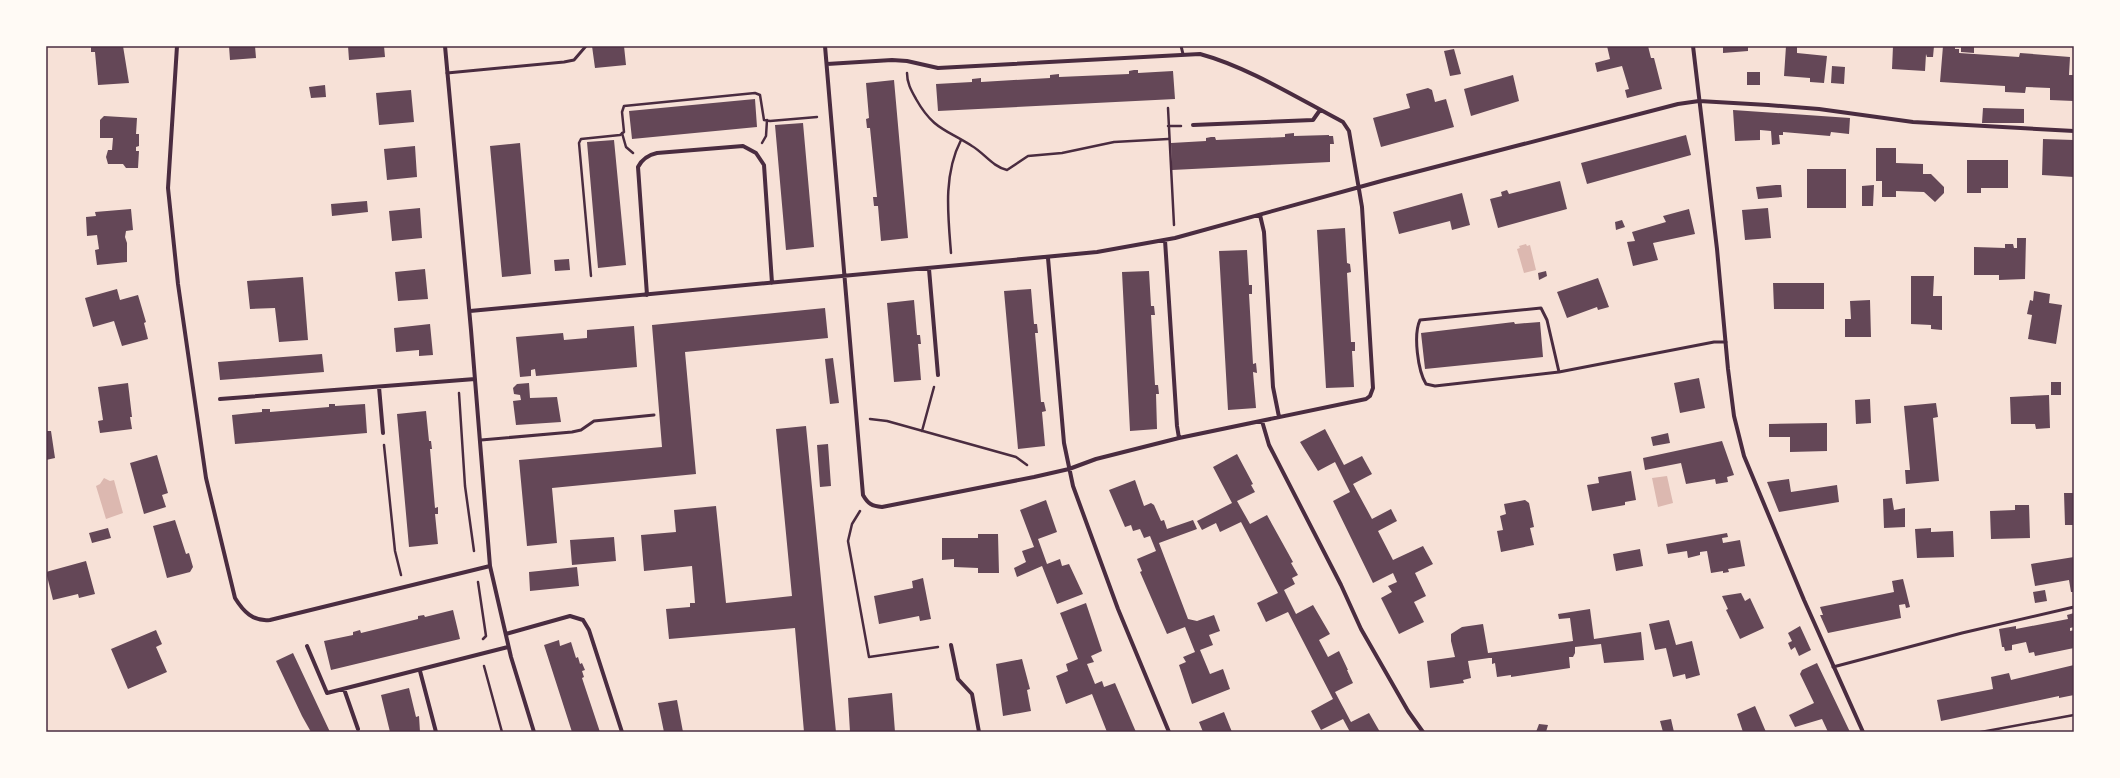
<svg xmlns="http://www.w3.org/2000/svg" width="2120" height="778" font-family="'Times New Roman',serif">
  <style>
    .water { fill: #dcb8b0 }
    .building { fill: #644757 }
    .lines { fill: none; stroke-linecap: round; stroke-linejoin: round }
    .path { stroke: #4a2c40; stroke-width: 2.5 }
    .service { stroke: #4a2c40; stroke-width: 3 }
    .minor { stroke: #4a2c40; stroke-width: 4 }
    .neatline { fill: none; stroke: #4a2c40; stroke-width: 1.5 }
  </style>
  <rect width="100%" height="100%" fill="#f7e1d7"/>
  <path class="water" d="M1526 244 1527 246 1530 245 1536 270 1524 273 1517 249 1520 248 1519 246Z
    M1667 476 1673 503 1658 507 1652 478Z
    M104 478 110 481 114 480 123 513 106 519 96 486 100 484Z"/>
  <path class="building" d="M91 46H123L129 83 98 85 95 52H91Z
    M229 46H255L256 58 230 60Z
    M348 46H384L385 57 349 60Z
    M592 46H624L626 65 595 68Z
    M1607 46H1648L1651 58H1654L1662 89 1627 98 1625 90 1629 89 1622 66 1597 72 1595 63 1610 59Z
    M1723 46H1748V51L1723 53Z
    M1786 46H1797V53L1827 56 1824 83 1810 82V78L1784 76Z
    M1893 46H1934L1933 57H1927L1926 54 1925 71 1892 69Z
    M1943 46H1955V49H1959V53L2019 57 2020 53 2070 57 2069 75H2074V101L2050 100V88L2026 87 2025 93 2005 92V86L1940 82Z
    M1961 46H1974V53L1961 52Z
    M1454 49 1461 74 1450 76 1444 51Z
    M1832 66 1845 67 1844 84 1831 83Z
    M1134 70H1138V73L1173 71 1175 99 938 111 936 84 972 82V79L981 78V82L1050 78V75L1059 74V77L1129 74V71Z
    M1747 72H1760V85H1747Z
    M1513 75 1519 101 1471 116 1464 89Z
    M894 80 908 238 881 241 878 206H874L873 197H877L870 128H867L866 119 869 118 866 83Z
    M325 85 326 97 311 98 309 87Z
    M1428 88 1432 90 1435 102 1446 99 1454 127 1381 147 1373 118 1410 108 1406 94Z
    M411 90 414 122 379 125 376 93Z
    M755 99 757 127 632 139 629 111Z
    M1983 108 2024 109V123H1982Z
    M1733 110 1850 118 1849 134 1831 132 1830 136 1783 132V135H1779L1780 144 1772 145 1771 131 1760 130V140L1735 141Z
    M104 116 137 118 136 134H139V146L136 147V151H139L138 168H126L123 164H108L106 157 108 150H112L113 138H100V120Z
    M803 123 814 247 786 250 775 125Z
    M1294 133V136L1329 135V136H1333L1334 144H1330V162L1172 170 1171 143 1206 141V138L1211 137H1215L1216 140 1285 137V134Z
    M1686 135 1691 155 1587 184 1581 163Z
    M2043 139 2074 140V177L2042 175Z
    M614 140 626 265 598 268 587 142Z
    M520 143 531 274 502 277 490 146Z
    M415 146 417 177 387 180 384 149Z
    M1876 148H1896V163L1923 164V174H1931L1944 187V193L1935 202 1924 192 1896 191V197H1882V181H1876Z
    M1967 160H2008V188H1981V193H1967Z
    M1807 169H1846V208H1807Z
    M1560 181 1567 209 1498 228 1490 199 1502 196 1501 192 1507 190 1509 194Z
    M1776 185H1781L1782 197 1758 199 1756 187Z
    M1874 185 1873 206H1862V186Z
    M1462 193 1470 225 1452 230 1450 221 1399 234 1393 212Z
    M367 201 368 212 332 216 331 204Z
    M420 208 422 238 392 241 389 211Z
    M1768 208 1771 238 1745 240 1742 210Z
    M131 209 133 230 126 231 125 237 127 243V262L97 265 95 250 99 249 97 235 87 236 86 217 96 216 95 212Z
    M1689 209 1695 234 1653 243 1658 260 1633 266 1627 242 1635 241 1632 232 1666 222 1663 216Z
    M1622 220 1625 227 1616 230 1615 222Z
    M1345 228 1347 263 1350 264 1351 272 1347 273 1351 342H1355V351H1352L1354 387 1326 388 1317 230Z
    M2017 238H2026L2025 279 1999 280V275H1974V247L2005 248V244H2013L2014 248H2017Z
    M1247 250 1249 285H1252V294H1249L1253 364 1256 363 1257 373 1253 372 1256 408 1228 410 1219 251Z
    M569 259 570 270 555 271 554 260Z
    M425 269 428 299 398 301 395 272Z
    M1149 271 1151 306H1154L1155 315H1151L1155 385H1158L1159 394H1156L1157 429 1130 431 1122 272Z
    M1546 271 1547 276 1539 280 1538 273Z
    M1911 276H1934L1933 296H1942V330L1931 329V325L1911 324Z
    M303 277 308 340 279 342 275 308 250 309 247 281Z
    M1598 278 1609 307 1598 310 1597 307 1567 318 1557 292Z
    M1773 283H1824V309H1774Z
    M117 289 120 300 138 295 146 322 144 323 148 339 122 346 114 321 93 327 85 298Z
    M1031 289 1034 324H1037L1038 333H1035L1041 402H1044L1046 411 1042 412 1045 446 1018 449 1004 291Z
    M2034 291 2050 294 2049 303 2062 305 2056 344 2028 339 2032 315 2027 314 2030 300 2033 301Z
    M914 300 917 335H920L921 344H918L921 380 894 382 887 303Z
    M1870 300 1871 337H1845V319H1851L1850 301Z
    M825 308 828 338 685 352 696 474 552 488 557 543 527 546 519 460 662 447 652 325Z
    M1514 322 1515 324 1540 322 1543 357 1425 369 1421 333Z
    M430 324 433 355 419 356V350L396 352 394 328Z
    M634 326 637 367 536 376 535 369 531 370V376L520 377 516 337 563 333 564 340 587 338V330Z
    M322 354 324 372 220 380 218 362Z
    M833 358 839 403 830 404 825 359Z
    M1699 378 1705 408 1680 413 1674 383Z
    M2051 382H2061V395H2051Z
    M128 383 132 417H130L132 429 100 433 98 421 103 420 98 387Z
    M529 383 530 398 557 397 561 422 516 425 513 401 521 400 520 395 514 394 513 388 517 384Z
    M2049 395 2050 428 2036 429 2035 424H2011L2010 397Z
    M1870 399 1871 423 1856 424 1855 400Z
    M1936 403 1938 417 1933 418 1939 481 1906 484 1905 470H1910L1904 406Z
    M329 404H335V406L365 404 367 433 235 444 232 415 262 412V409H270V412L329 407Z
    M426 411 429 441H431L432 449H430L435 508 438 507V514H435L438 544 409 547 397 414Z
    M1827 423V451L1790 452V437H1769V424Z
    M806 426 836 732H804L795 628 669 639 666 609 690 607V603H695L692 566 644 571 641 535 676 532 674 510 716 506 726 603 792 596 776 429Z
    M1325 429 1344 465 1362 456 1372 474 1353 484 1372 519 1391 509 1397 521 1378 531 1393 560 1423 546 1433 564 1415 573 1426 596 1414 602 1424 622 1399 634 1381 598 1392 592 1388 586 1397 582 1393 573 1373 583 1333 501 1350 492 1335 462 1318 471 1300 442Z
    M46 431H51L55 458 46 460Z
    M1668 433 1670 443 1653 446 1651 437Z
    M1722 441 1734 475 1727 477 1728 482 1716 484 1715 479 1686 484 1681 463 1645 470 1643 458Z
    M828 444 831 486 820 487 817 445Z
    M1237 454 1253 484 1251 485 1255 492 1237 501 1250 524 1267 515 1293 562 1291 563 1298 575 1292 578 1295 584 1284 590 1296 614 1313 605 1330 634 1319 640 1328 657 1339 651 1348 670H1347L1353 683 1335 692 1351 722 1369 713 1380 732H1350L1343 719 1321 730 1311 711 1333 699 1288 612 1266 622 1257 603 1278 593 1241 522 1220 532 1216 523 1202 530 1197 521 1232 503 1213 467Z
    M157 455 168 493 162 495 166 507 144 514 130 463Z
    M1631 471 1636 500 1625 502V505L1592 511 1587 485 1599 483 1598 477Z
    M1789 479 1791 492 1837 485 1839 502 1779 512 1767 482Z
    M1135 480 1144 506 1151 503 1154 505 1161 521 1164 520 1167 529 1193 520 1197 529 1159 543 1188 619 1197 621 1214 615 1220 631 1209 635 1213 645 1200 650 1210 674 1223 669 1230 689 1192 704 1179 665 1186 662 1183 657 1195 652 1185 627 1167 634 1140 572 1142 571 1137 559 1156 551 1150 536 1144 538 1140 529 1133 531 1131 525 1125 527 1109 490Z
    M2064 493H2074V525H2065Z
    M1892 498 1894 510 1905 508V527L1884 528 1883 499Z
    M1046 500 1057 532 1038 539 1047 564 1060 559 1062 566 1069 564 1083 594 1057 604 1042 566 1017 577 1014 568 1026 562 1022 551 1034 547 1020 510Z
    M1525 500 1529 503 1534 527 1530 528 1534 545 1501 552 1497 531 1503 530 1500 516 1506 514 1504 504Z
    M2015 505H2029L2030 538 1991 539 1990 511 2015 510Z
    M175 520 186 554 189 553 193 567 190 572 167 578 153 526Z
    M108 528 111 538 92 543 89 533Z
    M1931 528V532L1953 531 1954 557 1917 558 1915 529Z
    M1727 533 1728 537 1722 538 1723 543 1740 540 1745 566 1728 569 1729 572 1723 573V571L1711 573 1707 551 1700 552V555L1688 558 1687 551 1668 554 1666 544Z
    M978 534H998L999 573H978V568L954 567V559L942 560V538H978Z
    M614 537 616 561 572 565 570 540Z
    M1640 549 1643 566 1616 571 1613 554Z
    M2074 557V592H2071L2069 580 2035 586 2031 564Z
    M86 561 95 594 79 598 78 594 53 600 46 572Z
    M577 567 579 586 530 591 529 572Z
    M923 578 931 619 920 621 919 616 879 624 874 596 913 588 912 581Z
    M1903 579 1910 607 1906 608 1905 604 1899 605 1901 618 1828 633 1820 615H1823L1820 607 1894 592 1892 581Z
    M2045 590 2047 601 2035 603 2033 592Z
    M1741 593 1745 601 1750 598 1764 628 1740 639 1726 610 1728 609 1722 596Z
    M1086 603 1102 651 1091 656 1094 662 1087 664 1095 684 1102 681 1104 687 1115 683 1136 732H1107L1092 694 1066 704 1056 676 1068 671 1066 664 1078 659 1060 613Z
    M1590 609 1594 639 1641 632 1644 660 1604 663 1601 644 1584 646 1575 647V653L1573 657H1569L1570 668 1511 677V675L1497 677 1495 663 1492 664V658H1489L1468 661 1471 678 1463 680 1464 683 1430 688 1427 661 1455 657 1451 641V634L1462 627 1483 624 1488 653 1573 641 1570 618 1559 619 1558 614Z
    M453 610 460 639 331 670 324 641 353 635V632L360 630 361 633 418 619V616L424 615 425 617Z
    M2074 613V627L2070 628V631L2074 630V648L2035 656 2034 652 2029 653 2026 642 2012 645V650L2005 651 2004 647H2002L1999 629 2016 626V629L2068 619 2067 615Z
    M1669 620 1676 645 1692 641 1700 675 1686 679 1685 674 1673 677 1666 648 1655 650 1649 624Z
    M1800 626 1811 650 1799 656 1795 647 1791 650 1788 643 1792 641 1788 633Z
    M156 630 162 644 156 647 167 672 128 689 111 649Z
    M559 640 560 646 571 642 576 658 578 657 580 664 582 663 585 670 582 671 584 677 582 678 600 732H572L544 645Z
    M293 653 330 732H311L302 716 276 661Z
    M1022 659 1030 689 1027 690 1031 711 1003 716 996 664Z
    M1817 663 1840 711 1850 732H1828L1822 719 1795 727 1789 715 1814 703 1800 674 1802 670Z
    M2074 665V695L2059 698V696L1941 721 1937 700 1993 689 1991 677 2009 673 2011 680Z
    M409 688 416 717 419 716 420 732H390L381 695Z
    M892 693 895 732H850L848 698Z
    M677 700 683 732H664L658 703Z
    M1755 706 1766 732H1743L1737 714Z
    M1224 712 1232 732H1203L1199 722Z
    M1671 719 1674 732H1663L1660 721Z
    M1539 724 1548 725 1546 732H1536Z"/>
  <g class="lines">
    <path class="path" d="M907 73C907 83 911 90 916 99 933 129 945 129 972 146 984 153 993 167 1007 170L1028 156 1062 153 1114 142 1168 139
      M1168 108 1174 225
      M1168 126H1181
      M622 133 626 147 633 153
      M762 143 766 136 767 120
      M951 253C948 215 943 175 961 140
      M591 276 579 143 581 139 620 135 624 132 622 112 624 106 755 93 760 95 764 120 770 121 817 117
      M459 393 465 486 474 551
      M870 419 887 421 1016 457 1027 465
      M922 431 934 387
      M384 445 395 551 401 575
      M860 511 852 524 848 541 869 657 938 647
      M478 582 486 636 483 639
      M484 666 502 732
      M1981 732 2074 715"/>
    <path class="service" d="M1181 46 1183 54
      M447 73 564 62 574 60 586 46
      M1559 372 1547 320 1541 308 1420 320C1413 335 1418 371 1426 384L1435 386 1559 372 1714 342H1726
      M481 440 572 432 581 430 594 421 654 415
      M1833 667 1962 633 2074 607"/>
    <path class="minor" d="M177 46 168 188 178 284 206 478 235 598C243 611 253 622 270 620L490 566
      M445 46 471 330 490 566 511 657 534 732
      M825 46 863 495C868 504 872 506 882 507L1034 477 1069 469 1096 459 1179 438 1366 399 1370 396 1373 388 1362 207 1349 131 1343 122C1299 99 1248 67 1200 54L938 68 907 61 892 60 827 64
      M1693 46 1717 249 1728 369 1734 416 1744 456 1804 600 1863 732
      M1193 125 1313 120 1320 110
      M1260 215 1264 232 1273 387 1279 417
      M1165 240 1177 426 1179 438
      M1048 258 1064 443 1073 486 1118 609 1169 732
      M929 269 938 375
      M647 295 638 167C642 159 648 155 657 153L743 146 756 153 764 165 772 283
      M470 311 1097 252 1175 238 1385 180 1678 104 1699 101 1768 105 1819 109 1913 122 2074 131
      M379 387 383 433
      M220 399 475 379
      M1262 421 1269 445 1341 585 1361 629 1408 711 1423 732
      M506 634 570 616 583 620 589 630 622 732
      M951 645 958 679 972 694 979 732
      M307 646 327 693 508 647
      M420 671 436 732
      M344 689 358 729"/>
  </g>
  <rect width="2120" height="778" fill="none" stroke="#fffaf5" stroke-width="94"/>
  <rect x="47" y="47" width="2026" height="684" class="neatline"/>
</svg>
